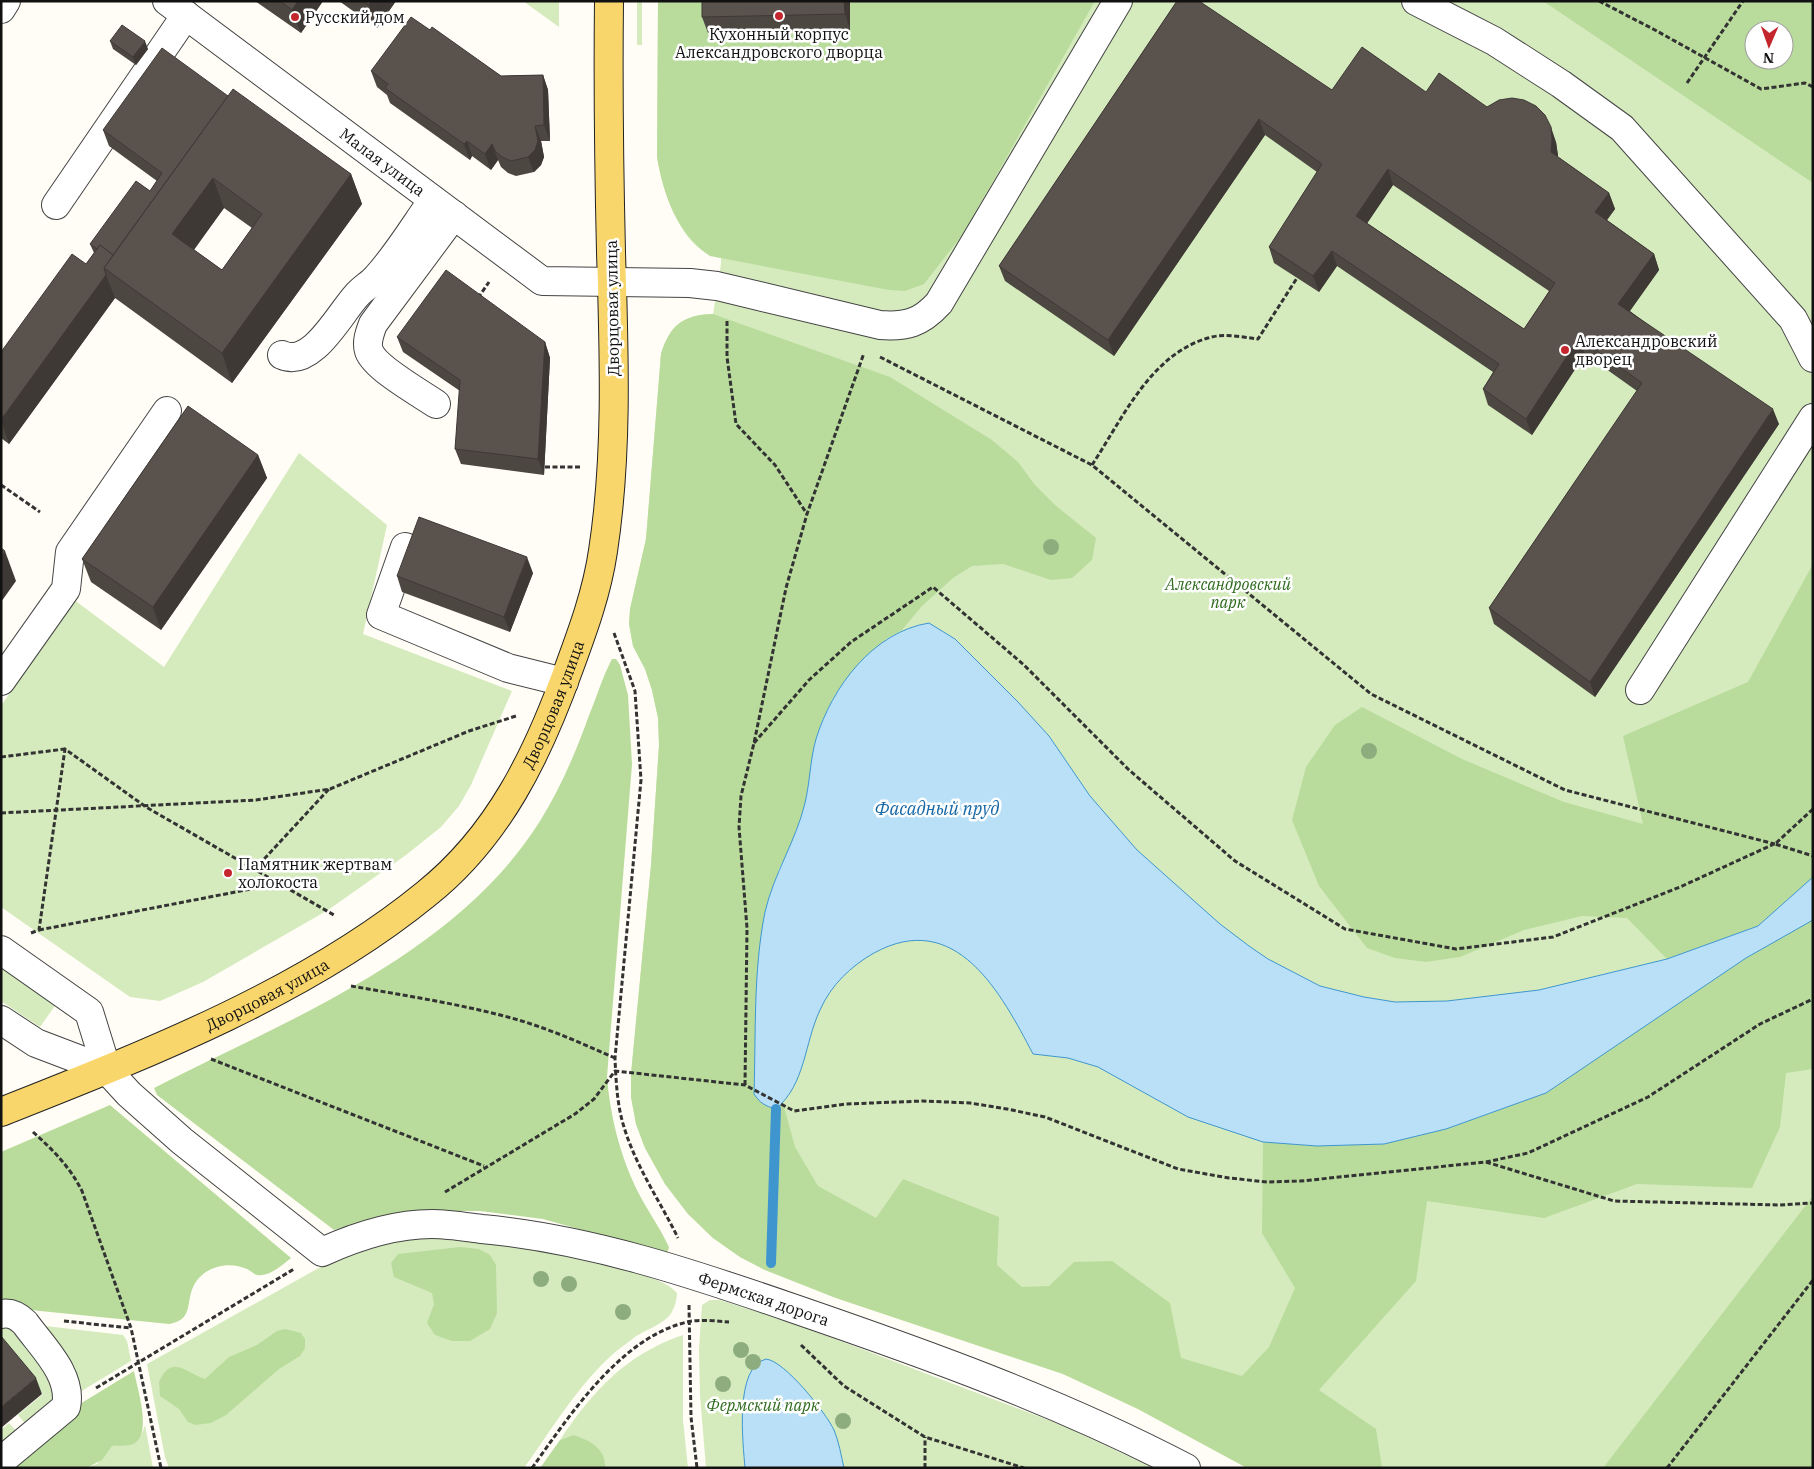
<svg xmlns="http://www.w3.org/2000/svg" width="1814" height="1469" font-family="'IBM Plex Serif',serif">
	<rect width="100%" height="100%" fill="#fffdf5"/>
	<g fill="#d5ebbd" fill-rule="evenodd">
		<polygon points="523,1 559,1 559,27"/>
		<rect x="637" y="1" width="5" height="44"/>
		<path d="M658,1h1155v1467h-566l-109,-59 -75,-35 -227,-76 -71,-28 -25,-13 -27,-19 -25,-24 -23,-30 -20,-36 -9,-24 -5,-27v-23l20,-209 8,-120 -1,-27 -6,-28 -7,-21 -12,-23 -4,-22 1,-15 16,-70 15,-185c9,-29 22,-39 52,-40l8,-50v-6c-40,-6 -58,-67 -64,-101zM1754,30h30v30h-30z"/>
		<polygon points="299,453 387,525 363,634 512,691 471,785 459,806 441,827 406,855 328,910 203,982 160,1001 130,997 1,907 1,706 73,599 164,667"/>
		<polygon points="1,964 57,1003 40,1027 1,1001"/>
		<path d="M427,1237c72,5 146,12 213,37 13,5 27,8 37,19 -2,30 -20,30 -42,44 -7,5 -14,11 -21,16 -36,32 -62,76 -90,115h-355l-4,-11 -18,-93 195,-109 52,-14z"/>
		<polygon points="710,1300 720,1300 801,1326 1064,1426 1153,1468 706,1468 700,1395 699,1349 702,1305"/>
		<polygon points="1,1323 13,1323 60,1395 28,1427 18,1415 43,1394 1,1346"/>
		<polygon points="37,1325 123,1335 127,1341 131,1361 75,1395"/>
		<path d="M683,1335v85l5,48h-83v-6l-32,-27 -13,5c32,-48 66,-86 123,-105z"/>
		<polygon points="9,1423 19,1434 1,1448 1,1430"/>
		<path d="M145,1425l8,43h-69l13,-4 15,-18c17,-2 28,-2 33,-21z"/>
	</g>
	<g fill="#b9dc9c" fill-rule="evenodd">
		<path d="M658,1h49l143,29v-29h245l-132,233 -39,50 -19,7 -16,-1 -179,-34c-33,-22 -47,-62 -53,-99z"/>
		<path d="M1543,1h270v182zM1754,30h30v30h-30z"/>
		<path d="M713,314l177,63 102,63 26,22 17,23 20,20 41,33 -4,22 -20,18 -21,2 -48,-16 -31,2 -19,12 -31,28 -20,24 -16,9 -53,59 -17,43 -10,60 -9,28 -5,16 -13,23 -13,44 -7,39 -5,143 22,15 7,-6 12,44 23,39 58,32 27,-39 96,38 -2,48 25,22 27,-1 25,-24 38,-1 58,42 11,55 61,18 27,-29 26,-59 -33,-55 1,-91 54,4 67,-2 62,-15 100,-36 200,-135 67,-38v149l-27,4 -6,54 -28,61 -115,-4 -93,34 -117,-17 -11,80 -97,109 57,39 6,39h-135l-109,-59 -75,-35 -227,-76 -71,-28 -25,-13 -27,-19 -25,-24 -23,-30 -20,-36 -9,-24 -5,-27v-23l20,-209 8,-120 -1,-27 -6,-28 -7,-21 -12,-23 -4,-22 1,-15 16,-70 15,-185c9,-29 22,-39 52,-40z"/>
		<polygon points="1813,564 1813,877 1758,926 1667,959 1627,918 1582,916 1524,930 1460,957 1426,962 1395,958 1367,948 1319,886 1292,820 1306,767 1335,725 1362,707 1462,759 1564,802 1643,824 1623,736 1748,682"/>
		<path d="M612,659h4l4,6 8,30 4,69 -25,313c3,37 12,75 28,109 10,21 24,40 34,61l-2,7 -124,-35 -63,-8h-55l-64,11 -27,8 -177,-135 -3,-7c134,-68 303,-134 386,-267 20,-32 35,-67 48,-103 8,-19 14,-40 24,-59z"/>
		<path d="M110,1105l181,153c-9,7 -21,19 -34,17 -3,-1 -6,-4 -10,-6 -13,-6 -29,-5 -41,3 -28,19 -5,47 -37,52l-168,-17v-155z"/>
		<polygon points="1813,1196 1813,1468 1603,1468"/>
		<polygon points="460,1247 479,1249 490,1255 496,1265 497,1313 490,1329 470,1341 452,1341 435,1335 427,1323 434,1304 432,1293 394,1277 391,1263 398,1254"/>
		<path d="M285,1329l16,4 4,6v9l-5,8 -21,13 -53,46 -15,8 -16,2 -7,-3 -9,-13 -19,-13 -1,-14c13,-29 27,-9 46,-3l24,-22 28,-12 20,-14z"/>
		<path d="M134,1371c3,17 18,61 1,72 -6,4 -16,2 -23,3l-10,14 -14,7 -84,1 71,-61z"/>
		<path d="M573,1435c16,5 33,13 32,33h-65l20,-28z"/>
	</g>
	<g fill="#b9e0f7" stroke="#3f96cf">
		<path d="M929,623l26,16 63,63 31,34 41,60 47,54 83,74 29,22 19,13 52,27 44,11 31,5 52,-1 92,-11 128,-31 91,-33 55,-49v43l-67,38 -200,135 -100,36 -62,15 -67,2 -54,-4 -75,-25 -90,-50 -30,-9 -35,-4c-32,-61 -77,-146 -159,-101 -23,13 -43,32 -54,57 -16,34 -14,73 -44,99 -11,-3 -16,-6 -22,-15 2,-61 -1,-122 11,-182 9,-39 31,-71 40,-109 5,-21 5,-43 11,-64 16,-52 57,-107 113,-116z"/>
		<path d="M766,1359c19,2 60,54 68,71 5,12 7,25 10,38h-99c-2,-25 -11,-101 21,-109z"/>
	</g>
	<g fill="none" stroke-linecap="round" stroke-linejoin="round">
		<polyline stroke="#3f96cf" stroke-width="10" points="771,1263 776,1109"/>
		<defs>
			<g id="minor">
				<path id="s1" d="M167,1l375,280 148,2 27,3 163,39c26,2 41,-2 59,-22l179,-302"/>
				<polyline points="1416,1 1494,41 1561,84 1622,128 1793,319 1813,358"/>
				<polyline points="1,9 6,1"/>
				<polyline points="56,205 186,15"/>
				<path d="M282,355c30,14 58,-42 75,-60 6,-7 14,-11 20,-18 21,-23 38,-52 56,-77"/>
				<path d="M436,404c-16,-11 -61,-36 -67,-53 -3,-9 1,-19 4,-27l81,-109"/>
				<polyline points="405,547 381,615 508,668 564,682"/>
				<polyline points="1,681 66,589 70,552 167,411"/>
				<polyline points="1640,690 1813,418"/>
				<path id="s2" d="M1,950l88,62 18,58 22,24 53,47 140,111c35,-16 71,-28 110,-28 16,0 34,3 50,5 107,10 209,44 310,79 134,46 268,94 394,160"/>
				<polyline points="1,1020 36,1043 107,1070"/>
				<path d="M1,1314c10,-2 17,2 24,9 17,24 48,52 41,84l-65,54"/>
			</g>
			<g id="major">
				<path id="s3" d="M1,1112c144,-57 304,-119 425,-218 73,-58 112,-140 143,-226 14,-38 28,-76 34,-117 15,-98 11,-200 8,-299 -2,-84 -3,-167 -2,-251"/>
			</g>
		</defs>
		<use href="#minor" stroke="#444" stroke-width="30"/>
		<use href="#major" stroke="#222" stroke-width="30"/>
		<g stroke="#333" stroke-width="3" stroke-dasharray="5 2.5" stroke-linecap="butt">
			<polyline points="1599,1 1655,30 1761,89 1805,83 1813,87"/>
			<polyline points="1687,83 1743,1"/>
			<polyline points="478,298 489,282"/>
			<polyline points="727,321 727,357 736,424 775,465 807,514"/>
			<polyline points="880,357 1092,465 1371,694 1565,790 1775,844"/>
			<path d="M1092,465c31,-47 58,-110 116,-127 16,-5 34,-1 50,1l39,-61"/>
			<polyline points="545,467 581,467"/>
			<polyline points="1,485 40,512"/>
			<path d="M614,633l21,58 6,89 -26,278c1,23 2,47 9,69 12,40 36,74 54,111"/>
			<polyline points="754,743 809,680 851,642 933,587 1024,665 1129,770 1235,861 1345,929 1456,949 1553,937 1680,887 1774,844"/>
			<polyline points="1,757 65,749"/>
			<polyline points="1813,809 1775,844 1813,856"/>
			<polyline points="1,813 256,800 330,789 469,731 516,716"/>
			<polyline points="254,870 329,789"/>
			<polyline points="39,930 277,884"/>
			<polyline points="31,933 39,930 65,749 146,807 334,915"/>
			<path d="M351,986c51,9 103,17 153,30 39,10 75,26 111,42"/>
			<polyline points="211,1059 484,1166"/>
			<polyline points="745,1085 747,928 739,827 741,796 754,743 786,588 807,514 864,353"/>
			<path d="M33,1132c20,18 37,35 49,59l49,137 30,140"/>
			<polyline points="1486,1162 1614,1201 1779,1205 1813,1203"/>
			<polyline points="445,1192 575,1114 594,1099 615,1071 745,1085 794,1111 846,1104 923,1101 970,1103 1007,1109 1045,1117 1178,1169 1229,1178 1267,1182 1301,1181 1486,1162 1528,1153 1648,1097 1760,1024 1813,999"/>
			<polyline points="689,1305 691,1417 697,1468"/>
			<polyline points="64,1321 130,1328"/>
			<polyline points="801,1345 844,1386 925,1437 1024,1468"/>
			<polyline points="96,1388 294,1269"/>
			<path d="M532,1468c38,-53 88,-130 155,-146 13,-3 29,-1 42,0"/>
			<polyline points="925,1468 925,1437"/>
			<polyline points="1667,1468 1813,1280"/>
		</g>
		<use href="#minor" stroke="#fff" stroke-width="28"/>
		<use href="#major" stroke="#f9d66b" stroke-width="28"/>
	</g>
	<g fill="#8dad7f">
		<circle cx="1051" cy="547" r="8"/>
		<circle cx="1369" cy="751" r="8"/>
		<circle cx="541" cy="1279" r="8"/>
		<circle cx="569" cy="1284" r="8"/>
		<circle cx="623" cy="1312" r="8"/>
		<circle cx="741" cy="1350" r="8"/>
		<circle cx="753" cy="1362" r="8"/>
		<circle cx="723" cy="1384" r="8"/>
		<circle cx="843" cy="1421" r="8"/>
	</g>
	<g fill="#4d4742" fill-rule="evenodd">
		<polygon points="255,1 323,1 301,33"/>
		<polygon points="339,1 396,1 377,28"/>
		<polygon points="702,1 850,1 850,30 708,33 702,17"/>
		<path d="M1177,1l155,89 94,2 61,15 69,35 2,15 51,36 6,16 -8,11 47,34 5,16 -29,41 149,113 -184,273 -101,-73 -5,-16 148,-217 -52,-37 -53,81 -44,-30 -5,-16 10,-17 -156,-106 -18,26 -45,-29 -5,-16 48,-75 -52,-37 -151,221 -109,-75 -6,-15zM1393,185l156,106 -25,38 -157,-106z"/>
		<polygon points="430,30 501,76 543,75 548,90 550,141 541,141 544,157 541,165 534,172 516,176 508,173 501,167 498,160 491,170 472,156 470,160 390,103 387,95 377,87 371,71"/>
		<polygon points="110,41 148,49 136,65 113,49"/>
		<path d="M228,96l123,78 11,30 -130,179 -117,-85 -106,146 -8,-6v-86l85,-88 8,-11 -4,-9 60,-53 7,-10 -48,-35 -6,-16zM224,208l28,20 -30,42 -28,-20z"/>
		<polygon points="397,337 545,342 550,358 544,475 461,464 455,449 460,391 403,352"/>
		<polygon points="258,455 267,478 161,630 91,582 82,559"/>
		<polygon points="533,573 510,632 402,592 397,576"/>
	</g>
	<g fill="#3f3936">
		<polygon points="298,1 323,1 301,33 292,10"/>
		<polygon points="371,1 396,1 377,28 369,5"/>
		<polygon points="844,1 850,1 850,30 845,14"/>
		<polygon points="145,41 148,49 136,65 133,57"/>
		<polygon points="543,75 548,90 550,141 544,125"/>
		<polygon points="1259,119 1265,135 1114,356 1108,340"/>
		<polygon points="535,126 541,141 544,157 541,165 534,172 528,157"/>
		<polygon points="1551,127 1556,142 1558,155 1556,167 1551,152"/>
		<polygon points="467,141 472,156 470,160 464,144"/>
		<polygon points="492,144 498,160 491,170 485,154"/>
		<polygon points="1388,169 1393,185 1362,231 1356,216"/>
		<polygon points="351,174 362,204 232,383 222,353"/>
		<polygon points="213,178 224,208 183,264 172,234"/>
		<polygon points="1609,193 1615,209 1601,228 1595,212"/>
		<polygon points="1332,251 1337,266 1319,292 1313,276"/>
		<polygon points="1654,254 1659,270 1624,319 1618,304"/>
		<polygon points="106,275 115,298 9,444 1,420"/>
		<polygon points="1579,338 1585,354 1532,435 1526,419"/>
		<polygon points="545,342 550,358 544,475 538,459"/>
		<polygon points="1773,409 1779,424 1595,697 1590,682"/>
		<polygon points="258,455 267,478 161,630 153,607"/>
		<polygon points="5,551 16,581 1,602 1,556"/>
		<polygon points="527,557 533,573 510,632 504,617"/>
		<polygon points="36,1378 42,1394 1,1428 1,1407"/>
	</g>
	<g fill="#5a524d" stroke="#3f3936" fill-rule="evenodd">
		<polygon points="280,1 298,1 292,10"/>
		<polygon points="363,1 371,1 369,5"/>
		<polygon points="702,1 844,1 845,14 702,17"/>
		<path d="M1177,1h22l133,89 30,-43 64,45 13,-19 48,34 12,-7 13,-2 12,2 12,6 9,9 6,12 1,12 -1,13 58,41 -14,19 59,42 -36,50 155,105 -183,273 -101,-74 153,-225 -63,-45 -53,81 -43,-30 16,-25 -167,-113 -19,25 -44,-29 53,-83 -63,-45 -151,221 -109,-74zM1388,169l167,114 -31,46 -168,-113z"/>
		<polygon points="411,17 430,30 432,27 501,76 543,75 544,125 535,126 538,141 535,150 528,157 511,161 502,157 495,151 492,144 485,154 467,141 464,144 385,88 388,84 371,71"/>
		<polygon points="122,25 145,41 133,57 110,41"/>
		<polygon points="162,48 228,96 113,255 100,245 97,249 90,244 136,181 150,191 162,173 103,130"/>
		<path d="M233,89l118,85 -129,179 -118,-85zM213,178l49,36 -40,56 -50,-36z"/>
		<polygon points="100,245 113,255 104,268 106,275 1,420 1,352 72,254 86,264"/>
		<polygon points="446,270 545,342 538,459 455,449 460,380 397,337"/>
		<polygon points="188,406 258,455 153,607 82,559"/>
		<polygon points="419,517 527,557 504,617 397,576"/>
		<polygon points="1,548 5,551 1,556"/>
		<polygon points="1,1336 36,1378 1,1407"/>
	</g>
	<g fill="#c4262e" stroke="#fff" stroke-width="2">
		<circle cx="779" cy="16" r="5"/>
		<circle cx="295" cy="17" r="5"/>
		<circle cx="1565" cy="350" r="5"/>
		<circle cx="228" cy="873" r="5"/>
	</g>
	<g text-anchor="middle" stroke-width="5" stroke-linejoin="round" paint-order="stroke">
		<g font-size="16" fill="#111" stroke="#fff" text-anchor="start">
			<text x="305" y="23">Русский дом</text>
			<text x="779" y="40" text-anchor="middle">Кухонный корпус<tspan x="779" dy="18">Александровского дворца</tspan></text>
			<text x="1575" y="347">Александровский<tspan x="1575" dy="18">дворец</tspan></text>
			<text x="238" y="870">Памятник жертвам<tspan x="238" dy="18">холокоста</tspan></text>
		</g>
		<g font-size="16" fill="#111" stroke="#fff">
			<text dy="6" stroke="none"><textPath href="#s1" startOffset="269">Малая улица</textPath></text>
			<text transform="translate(612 308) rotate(-91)" y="6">Дворцовая улица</text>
			<text dy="6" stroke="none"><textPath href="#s3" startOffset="711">Дворцовая улица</textPath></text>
			<text dy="6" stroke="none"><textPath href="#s3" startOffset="291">Дворцовая улица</textPath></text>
			<text dy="6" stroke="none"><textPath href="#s2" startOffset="906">Фермская дорога</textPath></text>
		</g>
		<g font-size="16" font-style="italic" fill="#2f6b1f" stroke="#fff">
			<text x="1228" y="590">Александровский<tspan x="1228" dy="18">парк</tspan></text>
			<text x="763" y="1411">Фермский парк</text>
		</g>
		<g font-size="18" font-style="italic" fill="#1768a6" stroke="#fff">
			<text x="937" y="815">Фасадный пруд</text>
		</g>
	</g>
	<rect width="1814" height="1469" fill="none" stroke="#111111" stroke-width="5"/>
	<g transform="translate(1769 45) rotate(182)"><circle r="24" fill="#ffffff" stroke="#a0a0a0"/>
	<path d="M0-4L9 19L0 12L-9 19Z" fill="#c4262e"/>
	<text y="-8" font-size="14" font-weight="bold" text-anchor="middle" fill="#111111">N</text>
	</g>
</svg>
